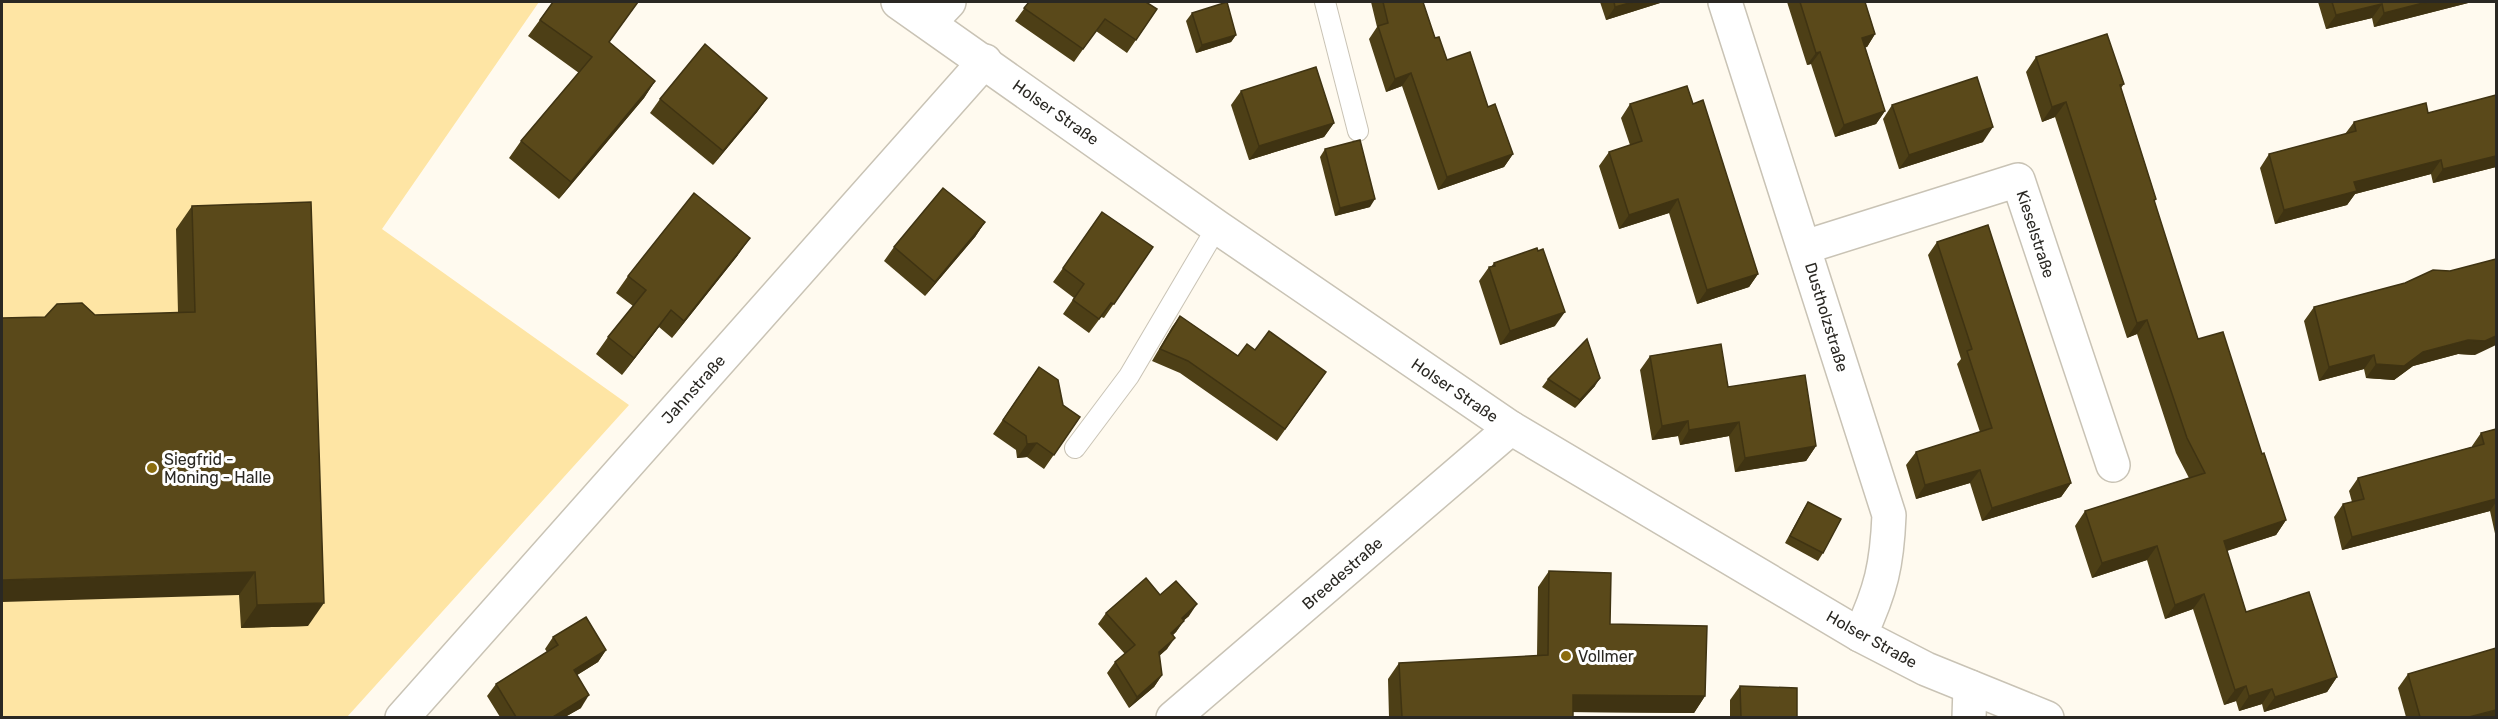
<svg xmlns="http://www.w3.org/2000/svg" width="2498" height="719" font-family="Rubik,sans-serif">
	<rect width="100%" height="100%" fill="#fffaef"/>
	<polygon fill="#fee5a4" points="2,2 539,2 382,229 629,405 347,717 2,717"/>
	<g fill="none" stroke-linecap="round" stroke-linejoin="round">
		<defs>
			<g id="lane">
				<polyline points="1325,2 1358,131"/>
				<polyline points="1075,448 1129,376 1217,227"/>
			</g>
			<g id="street">
				<path d="M1725,2l164,513c-2,50 -8,75 -29,120"/>
				<polyline points="929,23 949,2"/>
				<polyline points="1805,247 2018,180 2113,465"/>
				<polyline points="402,718 985,61"/>
				<polyline points="1173,718 1511,428"/>
				<polyline points="1969,718 1970,687"/>
			</g>
			<polyline id="secondary" points="898,2 1217,227 1511,428 1860,635 1926,669 2047,718"/>
		</defs>
		<use href="#lane" stroke="#c9c3b5" stroke-width="22"/>
		<use href="#street" stroke="#c9c3b5" stroke-width="36"/>
		<use href="#secondary" stroke="#c9c3b5" stroke-width="36"/>
		<use href="#lane" stroke="#fff" stroke-width="20"/>
		<use href="#street" stroke="#fff" stroke-width="33"/>
		<use href="#secondary" stroke="#fff" stroke-width="33"/>
	</g>
	<g fill="#4d3f16">
		<polygon points="553,2 609,42 655,81 644,98 559,199 509,158 521,141 579,73 528,36"/>
		<polygon points="1029,2 1157,9 1127,53 1096,31 1074,62 1015,21"/>
		<polygon points="1371,2 1423,2 1435,38 1447,60 1488,107 1513,154 1504,167 1438,190 1402,86 1386,92 1369,39 1377,27"/>
		<polygon points="1600,2 1661,2 1660,3 1606,20"/>
		<polygon points="1787,2 1865,2 1875,34 1867,47 1865,47 1885,111 1876,124 1835,137 1811,64 1807,65"/>
		<polygon points="2318,2 2472,2 2374,27 2372,18 2326,29"/>
		<polygon points="1192,13 1236,35 1231,42 1196,53 1186,21"/>
		<polygon points="2036,57 2124,84 2121,88 2156,199 2154,202 2198,339 2262,454 2286,520 2276,535 2227,551 2246,612 2337,677 2327,692 2264,712 2262,704 2239,711 2236,701 2224,705 2193,609 2165,619 2147,560 2092,578 2075,526 2085,511 2189,478 2176,453 2137,334 2127,338 2055,117 2042,122 2026,72"/>
		<polygon points="1241,91 1334,123 1324,137 1249,160 1231,105"/>
		<polygon points="2496,95 2496,167 2433,183 2431,174 2355,194 2347,205 2275,224 2260,168 2269,154 2345,134 2354,122 2428,113"/>
		<polygon points="767,98 757,112 713,165 650,113 660,99"/>
		<polygon points="1630,104 1693,104 1758,274 1749,287 1697,304 1669,213 1619,229 1599,166 1609,152 1630,145 1621,118"/>
		<polygon points="1892,105 1983,142 1899,169 1883,119"/>
		<polygon points="1325,149 1370,207 1335,216 1320,157"/>
		<polygon points="192,206 308,626 241,628 239,595 45,317 178,313 176,229"/>
		<polygon points="985,222 975,237 925,296 884,261 894,247"/>
		<polygon points="1937,242 2071,483 2061,497 1982,521 1970,483 1916,499 1906,465 1916,452 1980,432 1957,364 1961,359 1928,255"/>
		<polygon points="1153,247 1104,318 1101,317 1089,333 1063,314 1074,298 1053,282 1063,268"/>
		<polygon points="738,255 672,338 659,327 622,375 596,354 608,337 633,306 616,293 628,276"/>
		<polygon points="1494,263 1555,326 1500,345 1479,281 1489,267 1491,267"/>
		<polygon points="2314,307 2475,355 2458,354 2413,366 2394,380 2366,378 2364,369 2319,381 2304,321"/>
		<polygon points="1180,316 1238,356 1255,350 1326,372 1277,441 1180,373 1152,361 1172,327"/>
		<polygon points="1650,356 1728,387 1816,446 1806,461 1735,472 1729,436 1680,445 1678,436 1652,440 1640,370"/>
		<polygon points="1039,367 1063,405 1080,417 1044,469 1027,457 1017,458 1016,450 993,434"/>
		<polygon points="1548,379 1595,386 1575,408 1542,387"/>
		<polygon points="2496,429 2496,538 2490,511 2342,550 2334,517 2343,504 2352,502 2349,491 2358,478 2472,447 2472,446 2481,433"/>
		<polygon points="1808,502 1823,553 1818,561 1785,543 1803,510"/>
		<polygon points="1549,571 1610,624 1705,696 1694,713 1573,712 1573,717 1389,717 1388,679 1399,663 1537,656 1538,587"/>
		<polygon points="1160,595 1189,616 1184,620 1176,632 1173,635 1167,649 1159,656 1162,675 1154,687 1129,708 1107,673 1115,662 1125,654 1098,624 1106,613"/>
		<polygon points="553,637 606,650 598,662 577,675 581,708 565,717 500,717 487,696 496,684 547,652 545,649"/>
		<polygon points="2408,674 2496,717 2406,717 2398,688"/>
		<polygon points="1740,686 1797,717 1730,717 1730,700"/>
	</g>
	<g fill="#3f3312">
		<polygon points="1633,2 1661,2 1660,3 1606,20 1615,7"/>
		<polygon points="2427,2 2472,2 2374,27 2384,13"/>
		<polygon points="2382,4 2372,18 2326,29 2336,15"/>
		<polygon points="1875,34 1867,47 1853,51 1862,38"/>
		<polygon points="1236,35 1231,42 1196,53 1202,45"/>
		<polygon points="1820,52 1811,64 1807,65 1816,53"/>
		<polygon points="1411,73 1402,86 1386,92 1395,79"/>
		<polygon points="655,81 644,98 559,199 571,182"/>
		<polygon points="767,98 757,112 713,165 723,151"/>
		<polygon points="2066,102 2055,117 2042,122 2052,107"/>
		<polygon points="1885,111 1876,124 1835,137 1844,125"/>
		<polygon points="1334,123 1324,137 1249,160 1259,146"/>
		<polygon points="1993,127 1983,142 1899,169 1909,155"/>
		<polygon points="1513,154 1504,167 1438,190 1447,177"/>
		<polygon points="2496,156 2496,167 2433,183 2443,169"/>
		<polygon points="2441,160 2431,174 2355,194 2347,205 2275,224 2284,210 2354,182"/>
		<polygon points="1375,199 1370,207 1335,216 1340,208"/>
		<polygon points="1678,199 1669,213 1619,229 1629,215"/>
		<polygon points="985,222 975,237 925,296 935,282"/>
		<polygon points="750,238 738,255 672,338 684,321"/>
		<polygon points="1758,274 1749,287 1697,304 1707,290"/>
		<polygon points="671,310 659,327 622,375 634,358"/>
		<polygon points="1565,312 1555,326 1500,345 1510,331"/>
		<polygon points="2147,320 2137,334 2127,338 2137,323"/>
		<polygon points="2496,336 2496,345 2475,355 2458,354 2413,366 2394,380 2366,378 2376,364 2468,340"/>
		<polygon points="2374,355 2364,369 2319,381 2329,367"/>
		<polygon points="1600,378 1595,386 1575,408 1580,400"/>
		<polygon points="1688,421 1678,436 1652,440 1662,426"/>
		<polygon points="1739,422 1729,436 1680,445 1689,430"/>
		<polygon points="1037,443 1027,457 1017,458 1027,444"/>
		<polygon points="1816,446 1806,461 1735,472 1745,458"/>
		<polygon points="1980,470 1970,483 1916,499 1925,485"/>
		<polygon points="2071,483 2061,497 1982,521 1992,508"/>
		<polygon points="2496,499 2496,502 2490,511 2342,550 2352,537"/>
		<polygon points="2286,520 2276,535 2213,555 2224,541"/>
		<polygon points="2157,546 2147,560 2092,578 2102,563"/>
		<polygon points="255,572 239,595 2,602 2,580"/>
		<polygon points="2204,594 2193,609 2165,619 2175,605"/>
		<polygon points="324,603 308,626 241,628 257,605"/>
		<polygon points="1197,604 1189,616 1174,629 1182,618"/>
		<polygon points="1184,621 1176,632 1163,644 1171,633"/>
		<polygon points="1175,638 1167,649 1151,663 1159,652"/>
		<polygon points="606,650 598,662 566,682 574,670"/>
		<polygon points="1162,675 1154,687 1129,708 1137,697"/>
		<polygon points="2337,677 2327,692 2264,712 2275,697"/>
		<polygon points="2246,686 2236,701 2224,705 2235,690"/>
		<polygon points="2272,689 2262,704 2239,711 2249,696"/>
		<polygon points="589,695 581,708 565,717 553,717"/>
		<polygon points="1573,695 1705,696 1694,713 1561,712"/>
		<polygon points="2496,710 2496,717 2469,717"/>
	</g>
	<g fill="#5a491a" stroke="#3f3312" stroke-width="1.5">
		<polygon points="553,2 638,2 609,42 655,81 571,182 521,141 592,57 540,20"/>
		<polygon points="1029,2 1146,2 1157,9 1136,40 1105,19 1083,49 1024,8"/>
		<polygon points="1227,2 1236,35 1202,45 1192,13"/>
		<polygon points="1383,2 1423,2 1435,38 1439,37 1447,60 1470,52 1488,107 1495,104 1513,154 1447,177 1411,73 1395,79 1378,26 1388,23"/>
		<polygon points="1614,2 1633,2 1615,7"/>
		<polygon points="1800,2 1865,2 1875,34 1862,38 1885,111 1844,125 1820,52 1816,53"/>
		<polygon points="2332,2 2427,2 2384,13 2382,4 2336,15"/>
		<polygon points="2107,34 2124,84 2120,85 2156,199 2154,200 2198,339 2223,332 2262,454 2264,453 2286,520 2224,541 2246,612 2309,592 2337,677 2275,697 2272,689 2249,696 2246,686 2235,690 2204,594 2175,605 2157,546 2102,563 2085,511 2205,473 2187,438 2147,320 2137,323 2066,102 2052,107 2036,57"/>
		<polygon points="705,44 767,98 723,151 660,99"/>
		<polygon points="1316,67 1334,123 1259,146 1241,91"/>
		<polygon points="1977,77 1993,127 1909,155 1892,105"/>
		<polygon points="1687,86 1693,104 1703,100 1758,274 1707,290 1678,199 1629,215 1609,152 1642,141 1630,104"/>
		<polygon points="2496,95 2496,156 2443,169 2441,160 2354,182 2357,191 2284,210 2269,154 2356,131 2354,122 2426,103 2428,113"/>
		<polygon points="1360,140 1375,199 1340,208 1325,149"/>
		<polygon points="943,188 985,222 935,282 894,247"/>
		<polygon points="694,193 750,238 684,321 671,310 634,358 608,337 646,290 628,276"/>
		<polygon points="311,202 324,603 257,605 255,572 2,580 2,318 45,317 57,304 82,303 95,315 195,312 192,206"/>
		<polygon points="1102,212 1153,247 1114,304 1111,303 1099,319 1073,300 1084,284 1063,268"/>
		<polygon points="1988,225 2071,483 1992,508 1980,470 1925,485 1916,452 1992,428 1967,351 1972,349 1937,242"/>
		<polygon points="1537,248 1538,251 1543,249 1565,312 1510,331 1489,267 1495,266 1494,263"/>
		<polygon points="2496,259 2496,336 2485,341 2468,340 2423,352 2404,366 2376,364 2374,355 2329,367 2314,307 2405,283 2433,270 2450,271"/>
		<polygon points="1180,316 1238,356 1247,344 1255,350 1269,331 1326,372 1285,429 1188,361 1160,349"/>
		<polygon points="1587,339 1600,378 1580,400 1548,379"/>
		<polygon points="1721,344 1728,387 1805,375 1816,446 1745,458 1739,422 1689,430 1688,421 1662,426 1650,356"/>
		<polygon points="1039,367 1058,380 1063,405 1080,417 1054,455 1037,443 1027,444 1026,436 1003,420"/>
		<polygon points="2496,429 2496,499 2352,537 2343,504 2364,499 2358,478 2484,444 2481,433"/>
		<polygon points="1808,502 1841,519 1823,553 1790,536"/>
		<polygon points="1549,571 1611,573 1610,624 1707,626 1705,696 1573,695 1573,717 1402,717 1399,663 1548,655"/>
		<polygon points="1146,578 1160,595 1176,581 1197,604 1182,618 1184,621 1171,633 1175,638 1159,652 1162,675 1137,697 1115,662 1135,645 1106,613"/>
		<polygon points="586,617 606,650 574,670 589,695 553,717 516,717 496,684 558,645 553,637"/>
		<polygon points="2496,648 2496,710 2469,717 2420,717 2408,674"/>
		<polygon points="1740,686 1797,688 1797,717 1741,717"/>
	</g>
	<g fill="#8b6d0f" stroke="#fff" stroke-width="2">
		<circle cx="152" cy="468" r="6"/>
		<circle cx="1566" cy="656" r="6"/>
	</g>
	<g text-anchor="middle" stroke-width="6" stroke-linejoin="round" paint-order="stroke">
		<g font-size="16" fill="#2a2823" stroke="#fff">
			<text transform="translate(1056 112) rotate(35)" y="6">Holser Straße</text>
			<text transform="translate(2036 234) rotate(72)" y="6">Kieselstraße</text>
			<text transform="translate(1827 317) rotate(73)" y="6">Dustholzstraße</text>
			<text transform="translate(693 389) rotate(-48)" y="6">Jahnstraße</text>
			<text transform="translate(1455 390) rotate(34)" y="6">Holser Straße</text>
			<text transform="translate(1342 573) rotate(-41)" y="6">Breedestraße</text>
			<text transform="translate(1872 639) rotate(29)" y="6">Holser Straße</text>
		</g>
		<g font-size="16" fill="#2a2823" stroke="#fff" text-anchor="start">
			<text x="164" y="465">Siegfrid -<tspan x="164" dy="18">Moning - Halle</tspan></text>
			<text x="1578" y="662">Vollmer</text>
		</g>
	</g>
	<rect width="2498" height="719" fill="none" stroke="#2a2823" stroke-width="6"/>
</svg>
